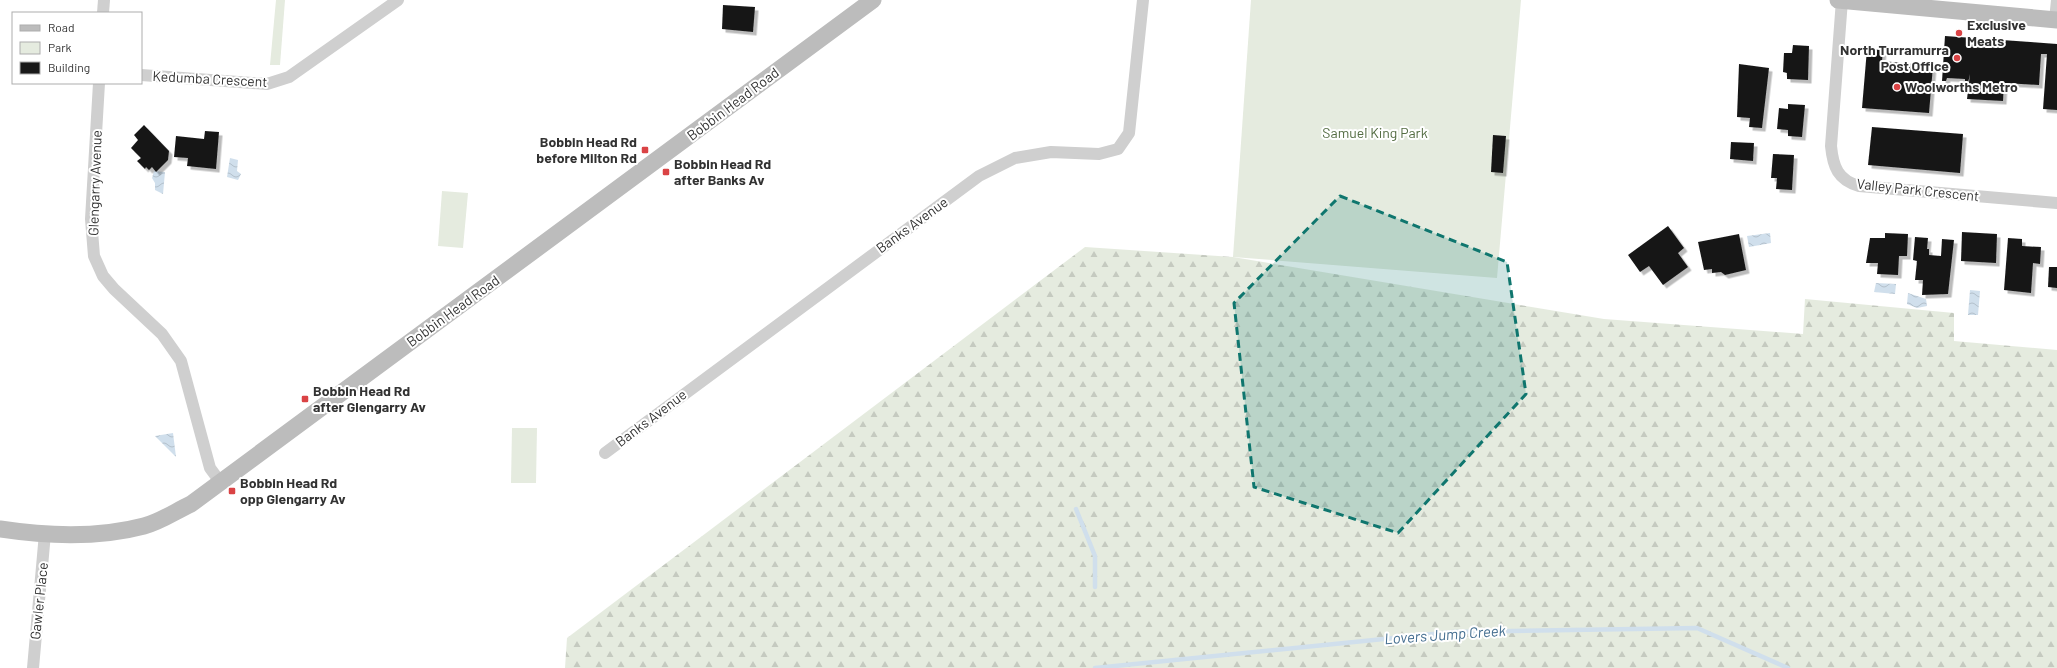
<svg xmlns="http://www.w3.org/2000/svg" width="2057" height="668" font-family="Barlow,sans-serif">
	<defs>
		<pattern id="forest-firs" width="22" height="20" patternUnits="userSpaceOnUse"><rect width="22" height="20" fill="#e5ebdf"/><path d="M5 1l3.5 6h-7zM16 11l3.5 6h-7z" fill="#c5cac0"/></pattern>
		<pattern id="water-waves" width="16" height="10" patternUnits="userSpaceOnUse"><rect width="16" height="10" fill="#d0dfec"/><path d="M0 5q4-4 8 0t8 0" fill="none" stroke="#b3c0cb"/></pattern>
		<filter id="shadow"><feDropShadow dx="3.5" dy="3.5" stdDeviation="0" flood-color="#0004"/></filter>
	</defs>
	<rect width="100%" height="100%" fill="#fff"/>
	<polygon fill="url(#forest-firs)" points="1085,247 1233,257 1604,319 1803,334 1805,299 1954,313 1954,341 2057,350 2057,668 565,668 567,638"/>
	<g fill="#e5ebdf">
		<polygon points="276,0 285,0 280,65 270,65"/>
		<polygon points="1251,0 1521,0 1497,278 1233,257"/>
		<polygon points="442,191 468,193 463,248 438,246"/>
		<polygon points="512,428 537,428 536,483 511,483"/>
	</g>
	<g fill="url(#water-waves)">
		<polygon points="230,158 238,160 237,171 241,174 238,180 227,177"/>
		<polygon points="154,171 165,172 163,194 155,190 155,183 152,178"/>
		<polygon points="1770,233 1771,243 1749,247 1747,236"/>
		<polygon points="1876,283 1896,284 1895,294 1874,292"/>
		<polygon points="1970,290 1980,291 1978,315 1968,315"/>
		<polygon points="1908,293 1926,299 1927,306 1917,308 1907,304"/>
		<polygon points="173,433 176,457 155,436"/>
	</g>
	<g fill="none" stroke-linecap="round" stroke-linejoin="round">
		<g stroke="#d0dfec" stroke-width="4.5">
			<polyline points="1076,509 1095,556 1095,587"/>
			<polyline points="1095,668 1453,632 1697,628 1788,668"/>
		</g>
	</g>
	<g fill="#191919" filter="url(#shadow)">
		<polygon points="723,5 755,7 753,32 722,29"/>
		<polygon points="1945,36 2057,44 2057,110 2043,109 2047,54 2041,54 2039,85 2004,83 2003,101 1967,99 1970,74 1968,83 1965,82 1965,79 1947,78 1946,81 1942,81"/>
		<polygon points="1793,45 1809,46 1808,80 1787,79 1787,73 1783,72 1784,53 1792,53"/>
		<polygon points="1867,49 1883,50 1882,61 1933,66 1929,113 1862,108"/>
		<polygon points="1739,64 1769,68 1762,128 1749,127 1750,118 1737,117"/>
		<polygon points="1788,104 1805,105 1802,137 1788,136 1788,130 1777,129 1779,108 1788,109"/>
		<polygon points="144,125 169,151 168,160 156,172 152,167 149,170 146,167 145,169 137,161 141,158 131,148 138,140 134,135"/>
		<polygon points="1872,127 1963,134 1960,173 1868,165"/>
		<polygon points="205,131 219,132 216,169 187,166 188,158 174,157 176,136 204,139"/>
		<polygon points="1493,135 1506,136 1503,173 1491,172"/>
		<polygon points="1731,142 1754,143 1753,161 1730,159"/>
		<polygon points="1773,154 1794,155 1792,190 1776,189 1777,178 1771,178"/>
		<polygon points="1668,226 1684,248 1678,253 1688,267 1663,285 1649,266 1640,272 1628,255"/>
		<polygon points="1962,232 1997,234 1996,263 1961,261"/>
		<polygon points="1885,233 1908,234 1907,256 1899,256 1898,275 1877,274 1878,263 1866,263 1870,238 1885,238"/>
		<polygon points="1739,234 1746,270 1725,275 1721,272 1712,273 1712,269 1704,270 1698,242"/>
		<polygon points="1915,237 1928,238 1927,249 1929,249 1929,255 1941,256 1942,239 1954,240 1948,294 1922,295 1923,280 1915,280 1917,261 1913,260"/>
		<polygon points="2008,238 2022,239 2022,246 2041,247 2040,264 2033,263 2031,293 2004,290"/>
		<polygon points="2049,267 2057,267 2057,288 2048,287"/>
	</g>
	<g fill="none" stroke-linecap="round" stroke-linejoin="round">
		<g stroke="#cfcfcf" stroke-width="12">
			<path d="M1842,0l-11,146c2,21 7,34 28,40l198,17"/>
			<polyline points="103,13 104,0"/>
			<polyline points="2055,20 2057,0"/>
			<polyline points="141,75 267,84 289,77 398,0"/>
			<polyline points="99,83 91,219 94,256 103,276 114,289 162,334 181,361 210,468 221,483"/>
			<polyline points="605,453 979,176 1015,158 1051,152 1099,154 1118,149 1129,133 1143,0"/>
			<polyline points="33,668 45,533"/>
		</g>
		<g stroke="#bcbcbc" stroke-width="17">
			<polyline points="1838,0 2057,20"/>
			<path d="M0,529c46,7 99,9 144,-3 16,-4 32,-15 47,-22l682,-504"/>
		</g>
	</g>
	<path fill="#0f766e" fill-opacity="0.2" stroke="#0f766e" stroke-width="3" stroke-dasharray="8 5" stroke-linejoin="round" d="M1340,196l167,66 19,132 -128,139 -144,-46 -20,-184z"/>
	<g fill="#da4345" stroke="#fff" stroke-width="1.5">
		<circle cx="1959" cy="33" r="4"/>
		<circle cx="1957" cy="58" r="4"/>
		<circle cx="1897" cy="87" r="4"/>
		<rect x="641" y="146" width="8" height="8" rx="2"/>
		<rect x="662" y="168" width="8" height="8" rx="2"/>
		<rect x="301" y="395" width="8" height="8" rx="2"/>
		<rect x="228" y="487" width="8" height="8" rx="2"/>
	</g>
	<g text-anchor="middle" stroke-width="4" stroke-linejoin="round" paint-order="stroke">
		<g font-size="14" font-weight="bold" fill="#323232" stroke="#fff" text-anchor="start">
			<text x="1967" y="30">Exclusive<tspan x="1967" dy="16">Meats</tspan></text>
			<text x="1949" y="55" text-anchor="end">North Turramurra<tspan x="1949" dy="16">Post Office</tspan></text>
			<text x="1905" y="92">Woolworths Metro</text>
			<text x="637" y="147" text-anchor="end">Bobbin Head Rd<tspan x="637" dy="16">before Milton Rd</tspan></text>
			<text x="674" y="169">Bobbin Head Rd<tspan x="674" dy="16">after Banks Av</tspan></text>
			<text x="313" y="396">Bobbin Head Rd<tspan x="313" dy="16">after Glengarry Av</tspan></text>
			<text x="240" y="488">Bobbin Head Rd<tspan x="240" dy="16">opp Glengarry Av</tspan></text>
		</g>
		<g font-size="14" fill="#323232" stroke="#fff">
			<text transform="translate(210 79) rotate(3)" y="5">Kedumba Crescent</text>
			<text transform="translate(733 104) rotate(-37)" y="5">Bobbin Head Road</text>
			<text transform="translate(95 183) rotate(-88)" y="5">Glengarry Avenue</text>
			<text transform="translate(1918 190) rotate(6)" y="5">Valley Park Crescent</text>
			<text transform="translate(912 225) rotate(-36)" y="5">Banks Avenue</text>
			<text transform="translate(453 311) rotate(-36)" y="5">Bobbin Head Road</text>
			<text transform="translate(651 418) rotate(-37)" y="5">Banks Avenue</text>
			<text transform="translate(39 601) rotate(-84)" y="5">Gawler Place</text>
		</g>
		<g font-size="14" fill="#536c42" stroke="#fff">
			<text x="1375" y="138">Samuel King Park</text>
		</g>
		<g font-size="15" font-style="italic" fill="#446e90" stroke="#fff">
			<text transform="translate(1445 635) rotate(-4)" y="5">Lovers Jump Creek</text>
		</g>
	</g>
	<rect x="12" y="12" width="130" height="72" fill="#ffffff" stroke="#adadad"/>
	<rect x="20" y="25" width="20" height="6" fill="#bcbcbc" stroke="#adadad"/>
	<text x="48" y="32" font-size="12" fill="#323232">Road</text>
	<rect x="20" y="42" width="20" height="12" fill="#e5ebdf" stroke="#adadad"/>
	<text x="48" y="52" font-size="12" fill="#323232">Park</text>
	<rect x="20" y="62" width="20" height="12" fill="#191919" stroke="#adadad"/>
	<text x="48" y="72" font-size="12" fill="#323232">Building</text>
</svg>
